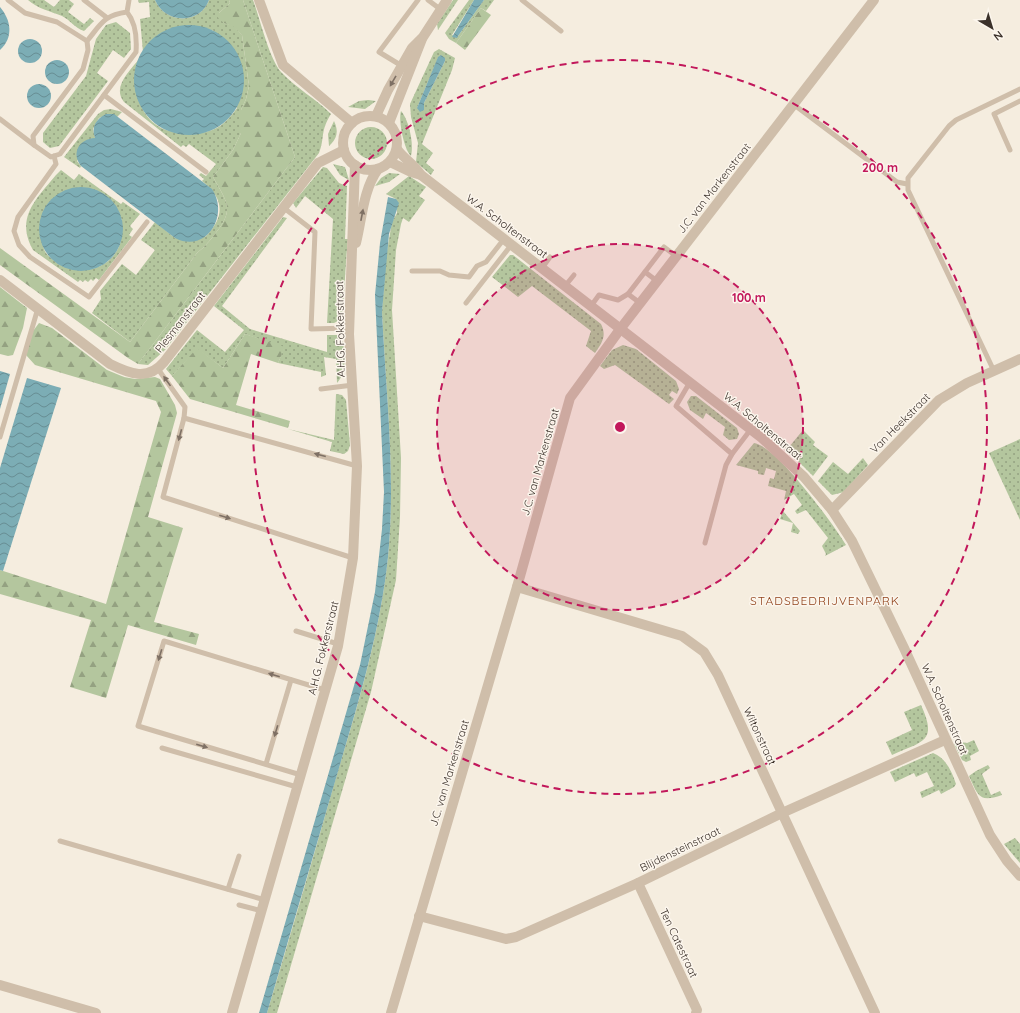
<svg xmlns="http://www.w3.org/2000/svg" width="1020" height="1013" font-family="Quicksand,sans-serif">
	<defs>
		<pattern id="grass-dots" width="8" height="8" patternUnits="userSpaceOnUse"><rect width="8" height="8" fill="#b4c69e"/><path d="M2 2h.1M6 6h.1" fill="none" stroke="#94a181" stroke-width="1.8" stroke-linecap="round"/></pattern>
		<pattern id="forest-firs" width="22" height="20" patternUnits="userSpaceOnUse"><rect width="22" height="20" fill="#b4c69e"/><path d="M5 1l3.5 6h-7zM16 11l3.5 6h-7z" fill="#94a181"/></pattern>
		<pattern id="water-waves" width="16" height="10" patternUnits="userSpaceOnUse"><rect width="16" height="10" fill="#7cadb5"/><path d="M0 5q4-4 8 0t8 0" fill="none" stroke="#678d93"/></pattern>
	</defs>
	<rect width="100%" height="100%" fill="#f5eddf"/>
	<g fill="url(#grass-dots)" fill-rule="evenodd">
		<path d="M28,0h16l10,7 6,-7h9l5,4 -6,8 16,12 6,-6 4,3 -10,10c-9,-3 -14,-11 -22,-15 -12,-5 -24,-7 -34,-16z"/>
		<path d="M138,0h17c10,24 45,25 54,0h20l1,3 -11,10 5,10 10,3 8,9 7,51 -3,13 -5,11v23l-8,17 -20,27c12,22 22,31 5,53 -7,9 -12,16 -21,23l-67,89 -38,-29 9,-14 -1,-8 22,-27 14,11 19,-25 -14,-10 14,-18 20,16 30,-1c20,-20 20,-38 -3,-56l2,-2 -5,-4 2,-2 5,3 10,-12 -27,-20 -3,3 -3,-2 -2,2 -57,-45c-12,-15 5,-30 15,-43 -8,25 -1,61 27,71 6,2 13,1 19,2 25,3 37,-3 52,-24l-23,-77c-28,-11 -53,-3 -71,21l-3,-33 10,-2 -1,-15 -10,1z"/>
		<path d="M243,0h10c7,19 16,58 28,72 15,16 35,27 50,42 -11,17 -6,24 -12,39l-154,197 -17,15 -10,-1 157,-207z"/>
		<polygon points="453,0 458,0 438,30 437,24"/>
		<polygon points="469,0 474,0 452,35 458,36 484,0 494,0 486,11 481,8 456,43 449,39 445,33"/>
		<polygon points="116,22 130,33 131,49 124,58 113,50 97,73 108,81 59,146 50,148 43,142 43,133 86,76 96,39 106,25"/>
		<path d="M439,49l16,9 -3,12 -30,74 11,9 -7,10 8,7 -3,5 -15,-13 2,-19 -7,-26 -1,-13 24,-52zM441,55l4,6 -21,42 -7,5 21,-50z"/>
		<polygon points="368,100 376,101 365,109 348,107 359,101"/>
		<polygon points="111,109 122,112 117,117 109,114 99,118 93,129 95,138 77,161 81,166 80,168 64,157 98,114 104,110"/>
		<path d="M401,111c8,9 13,33 10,45 -7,-6 -13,-36 -10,-45z"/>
		<path d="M334,121c5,10 3,18 -5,25l-1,-12z"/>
		<circle cx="371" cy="143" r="16"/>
		<polygon points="333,164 345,167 349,180 340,175"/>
		<path d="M323,167l4,1 12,15 8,3 -2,53h3c-3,26 -3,53 -6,80l-8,4h-7l6,-104 -28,-23 -9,12 -3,-5z"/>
		<path d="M61,170l13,10 5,-6 42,30 2,-2 17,12 -10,12 3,3 -4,6 3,2 -33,43 -3,-2 -3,3 -2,-2 -3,3 -3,-2 -2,2 -3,-2 -2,2 -45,-32c-18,-32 3,-51 23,-75zM62,192l60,27c0,8 0,17 -2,25 -10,27 -41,33 -64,18 -4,-3 -11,-8 -12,-13 -2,-6 0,-13 0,-19 -1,-22 -1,-24 18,-38z"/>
		<polygon points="389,173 400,174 389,182 375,186 381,178"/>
		<path d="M409,176l17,11 -7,9 6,4 -16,22 -6,-4 -2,6 -5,26 -4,60 9,148 -1,59 -4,63 -25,112 -94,321h-10c23,-77 46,-154 68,-232 22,-73 45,-147 53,-224 8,-82 -2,-163 -6,-245l4,-55 6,-35 5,-9 -1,-14 -10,-5z"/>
		<path d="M283,217l4,1 -65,88 28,23 77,23v-17h12c8,11 8,38 -2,48l-1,-24 -12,-2 2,18 -5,2v-5l-43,-9 6,-15 -39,-14 -22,34 -26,-19 -25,27 -6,-7 31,-39 28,22 19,-22 -30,-24z"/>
		<path d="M510,255h3l88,69c6,12 1,19 -6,29l-9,-7 5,-15 -59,-45 -14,11 -26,-20z"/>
		<polygon points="623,345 636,349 676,381 679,389 677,394 672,391 669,395 674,399 669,404 615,365 604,369 600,366 612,350"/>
		<polygon points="336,394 342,395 346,400 350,445 348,451 344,454 330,451 332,442 288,429 334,440"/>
		<polygon points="691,396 696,396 737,428 739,434 737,439 729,440 723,435 725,427 706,413 703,419 690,410 687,402"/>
		<polygon points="803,430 815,442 813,445 828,456 813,476 783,446 785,444 789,447"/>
		<polygon points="1020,439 1020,520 989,453"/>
		<path d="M754,443c23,3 79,81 92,102l-21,11 1,-2 -4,-8 6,-8 -22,-28 -9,4 -2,-3 7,-6 -8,-11 -10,6 2,-9 -18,-5 2,-8 4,1 2,-8 -10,-3 -2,7 -6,-1v-3l-22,-6z"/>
		<polygon points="863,458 868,465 844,492 832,495 818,481 833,462 848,474"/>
		<polygon points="783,511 800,531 798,534 791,532 793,523 780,519"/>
		<path d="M921,705c17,37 2,36 -29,50l-6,-13 26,-12 -8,-18z"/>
		<polygon points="974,740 979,751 970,756 971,760 966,762 962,760 954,744 961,742 967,743"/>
		<path d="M933,753c13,5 19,19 23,31l-2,3 -13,7 -2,-4 -17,8 -2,-6 14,-6 -7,-14 -11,5 -2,-4 -19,9 -5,-10z"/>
		<path d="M988,765l2,3 -8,6 9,21 9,-4 2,4c-23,8 -24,1 -33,-19l7,-5z"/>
		<polygon points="1015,838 1020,844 1020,863 1004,844"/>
	</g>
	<g fill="url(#forest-firs)">
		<path d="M229,0h14l52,157 -157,207 -10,-6 -128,-93v-17l130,94 67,-89c9,-7 14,-14 21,-23 17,-22 7,-31 -5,-53l20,-27 8,-17v-23l5,-11 3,-13 -7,-51 -8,-8 -10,-4 -6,-5 1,-5 11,-10z"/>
		<polygon points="481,8 491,15 465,50 456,43"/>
		<polygon points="0,287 27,308 23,328 13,355 8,356 0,354"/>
		<polygon points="39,323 52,328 107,370 124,377 135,379 155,377 160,379 175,405 177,413 148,517 183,528 154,622 199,634 196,645 128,625 106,698 70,687 91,620 0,594 0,570 106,604 161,412 156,401 35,365 26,355 33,331"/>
		<polygon points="245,334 285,347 278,363 251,354 236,405 290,421 288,428 190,399 172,376 197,348 223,368"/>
	</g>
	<g fill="url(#water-waves)">
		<path d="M155,0h54c-9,25 -44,24 -54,0z"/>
		<polygon points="474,0 484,0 458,36 457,38 452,37"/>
		<path d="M0,7c11,13 14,30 0,43z"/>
		<circle cx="189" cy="80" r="55"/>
		<circle cx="30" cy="51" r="12"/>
		<polygon points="441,55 445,58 445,61 424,103 424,110 420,112 417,108 438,57"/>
		<circle cx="57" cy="72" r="12"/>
		<circle cx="39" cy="96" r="12"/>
		<path d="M106,114h8l98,75c18,27 -6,65 -37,49l-94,-72c-10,-13 -2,-27 14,-28 -4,-11 1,-19 11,-24z"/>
		<circle cx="81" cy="229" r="42"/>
		<path d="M388,197l8,2 3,4 -10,31 -7,78c4,82 14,163 6,245 -8,78 -32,153 -54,228 -22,76 -45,152 -67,228h-8l101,-348 15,-73 7,-63 2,-37 -9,-197 5,-52z"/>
		<polygon points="0,371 10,374 0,409"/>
		<polygon points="27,378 61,388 3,571 0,570 0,468"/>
	</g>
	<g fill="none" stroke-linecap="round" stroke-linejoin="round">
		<g stroke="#cfbeaa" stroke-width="5">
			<polyline points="8,0 25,13 57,22 87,41"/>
			<polyline points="84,0 106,17"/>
			<polyline points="428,0 440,9"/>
			<polyline points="522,0 561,31"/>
			<path d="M127,12c-23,3 -26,12 -40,29l1,9 -5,19 -50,67 1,9 17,12 9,-3 76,-102c1,-14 0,-29 -9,-40l2,-12"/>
			<polyline points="402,66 379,52 418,0"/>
			<polyline points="104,95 206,172"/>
			<polyline points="793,104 897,182 907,184"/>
			<polyline points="0,119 34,145"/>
			<polyline points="1010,150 994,114 1020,101"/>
			<polyline points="54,156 56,164 18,217 14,231 19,245 30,257 89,297 147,222"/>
			<polyline points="284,208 315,232 311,329 349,328"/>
			<polyline points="542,268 550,257"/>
			<polyline points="412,271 440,271 449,275 469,277 477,266 486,262 504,239"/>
			<polyline points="645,272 657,281"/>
			<polyline points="565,286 574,275"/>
			<polyline points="628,294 640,303"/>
			<polyline points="466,303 512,244"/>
			<polyline points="591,306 599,295 618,300 628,294 664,247 676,256"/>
			<polyline points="158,369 185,407 184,418"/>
			<polyline points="994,371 908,190 908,178 949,126 956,120 1020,89"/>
			<polyline points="690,382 676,406 732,454"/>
			<polyline points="321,389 353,385"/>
			<polyline points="0,437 38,308"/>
			<polyline points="705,543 726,465 732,454 751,429"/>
			<polyline points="353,558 163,497 184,418 357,466"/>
			<polyline points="296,631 338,644"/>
			<polyline points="162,748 297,787"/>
			<polyline points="266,764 291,680"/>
			<polyline points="301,775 138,726 164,641 325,690"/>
			<polyline points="60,841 265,900"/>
			<polyline points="228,889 239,856"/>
			<polyline points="239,905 262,911"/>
		</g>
		<g stroke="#cfbeaa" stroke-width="10">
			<polyline points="259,0 283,65 352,123"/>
			<path d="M397,149c7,10 17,15 24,26l341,263 42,39 28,33 20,31 52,107 86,187 17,26 13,15"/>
			<polyline points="390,162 411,172 421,175"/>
			<path d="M0,280l110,84c20,10 38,17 54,-2l154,-199 26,-13"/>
			<polyline points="832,510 939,400 967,383 1020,359"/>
			<polyline points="517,587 682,636 704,652 718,675 875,1013"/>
			<polyline points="638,883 697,1010 696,1013"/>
			<polyline points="419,916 506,939 516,937 638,883 782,813 945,740"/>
			<polyline points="0,985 96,1013"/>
			<polyline points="391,1013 517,587 570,398 621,328 874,0"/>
		</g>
		<g stroke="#cfbeaa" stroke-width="10">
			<circle cx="370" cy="143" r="27"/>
			<polyline points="376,116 388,90 412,48 423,37 447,0"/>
			<polyline points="389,123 422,39"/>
			<path d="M356,243c6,-24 7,-53 22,-74"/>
			<polyline points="232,1013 338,646 353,558 357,466 349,334 355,165"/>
		</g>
	</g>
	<defs><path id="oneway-solid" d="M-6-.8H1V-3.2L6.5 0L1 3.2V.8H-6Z"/></defs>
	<g fill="#7e7064">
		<use href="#oneway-solid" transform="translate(393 81) rotate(120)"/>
		<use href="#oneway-solid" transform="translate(362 215) rotate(-79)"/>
		<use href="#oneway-solid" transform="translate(167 381) rotate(-125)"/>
		<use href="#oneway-solid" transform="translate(180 435) rotate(105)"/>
		<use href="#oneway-solid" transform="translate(320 455) rotate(-165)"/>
		<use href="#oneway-solid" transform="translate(225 517) rotate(18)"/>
		<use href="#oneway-solid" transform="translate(160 655) rotate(107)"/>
		<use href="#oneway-solid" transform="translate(274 675) rotate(-163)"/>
		<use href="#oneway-solid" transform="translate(276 731) rotate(107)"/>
		<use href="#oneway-solid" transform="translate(202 746) rotate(16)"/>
	</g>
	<circle cx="620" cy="427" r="183" fill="#c2185b" fill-opacity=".12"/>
	<g fill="none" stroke="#c2185b" stroke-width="2" stroke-dasharray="7 5">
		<circle cx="620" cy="427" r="183"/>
		<circle cx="620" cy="427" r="367"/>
	</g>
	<g text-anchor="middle" stroke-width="3" stroke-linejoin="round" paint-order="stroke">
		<g font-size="11" fill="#3b312a" stroke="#fcf6ed">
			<text transform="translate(714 188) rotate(-52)" y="4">J.C. van Markenstraat</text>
			<text transform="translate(507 226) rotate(37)" y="4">W.A. Scholtenstraat</text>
			<text transform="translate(180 322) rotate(-52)" y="4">Plesmanstraat</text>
			<text transform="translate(340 329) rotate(-91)" y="4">A.H.G. Fokkerstraat</text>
			<text transform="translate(900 423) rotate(-45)" y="4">Van Heekstraat</text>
			<text transform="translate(763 426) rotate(40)" y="4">W.A. Scholtenstraat</text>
			<text transform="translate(540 462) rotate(-74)" y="4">J.C. van Markenstraat</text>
			<text transform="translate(323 648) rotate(-76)" y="4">A.H.G. Fokkerstraat</text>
			<text transform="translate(945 709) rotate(66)" y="4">W.A. Scholtenstraat</text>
			<text transform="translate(760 736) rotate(65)" y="4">Wiltonstraat</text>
			<text transform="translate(449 773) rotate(-73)" y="4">J.C. van Markenstraat</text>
			<text transform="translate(680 849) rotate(-26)" y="4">Blijdensteinstraat</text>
			<text transform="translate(679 943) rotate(65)" y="4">Ten Catestraat</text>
		</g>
		<g font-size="12" letter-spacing="1" fill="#91431c" stroke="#fcf6ed">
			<text x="825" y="605">STADSBEDRIJVENPARK</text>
		</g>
	</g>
	<circle cx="620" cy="427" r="6" fill="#c2185b" stroke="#fcf6ed" stroke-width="2"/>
	<g font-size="12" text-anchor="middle" font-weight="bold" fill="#c2185b" stroke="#fcf6ed" stroke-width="3" stroke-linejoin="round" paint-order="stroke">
		<text x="880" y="172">200 m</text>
		<text x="749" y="302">100 m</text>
	</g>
	<g transform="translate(992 28) rotate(142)" stroke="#fcf6ed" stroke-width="3" paint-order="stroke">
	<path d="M0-3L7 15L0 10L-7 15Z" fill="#3b312a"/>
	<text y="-6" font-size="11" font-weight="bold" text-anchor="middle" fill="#3b312a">N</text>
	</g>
</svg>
